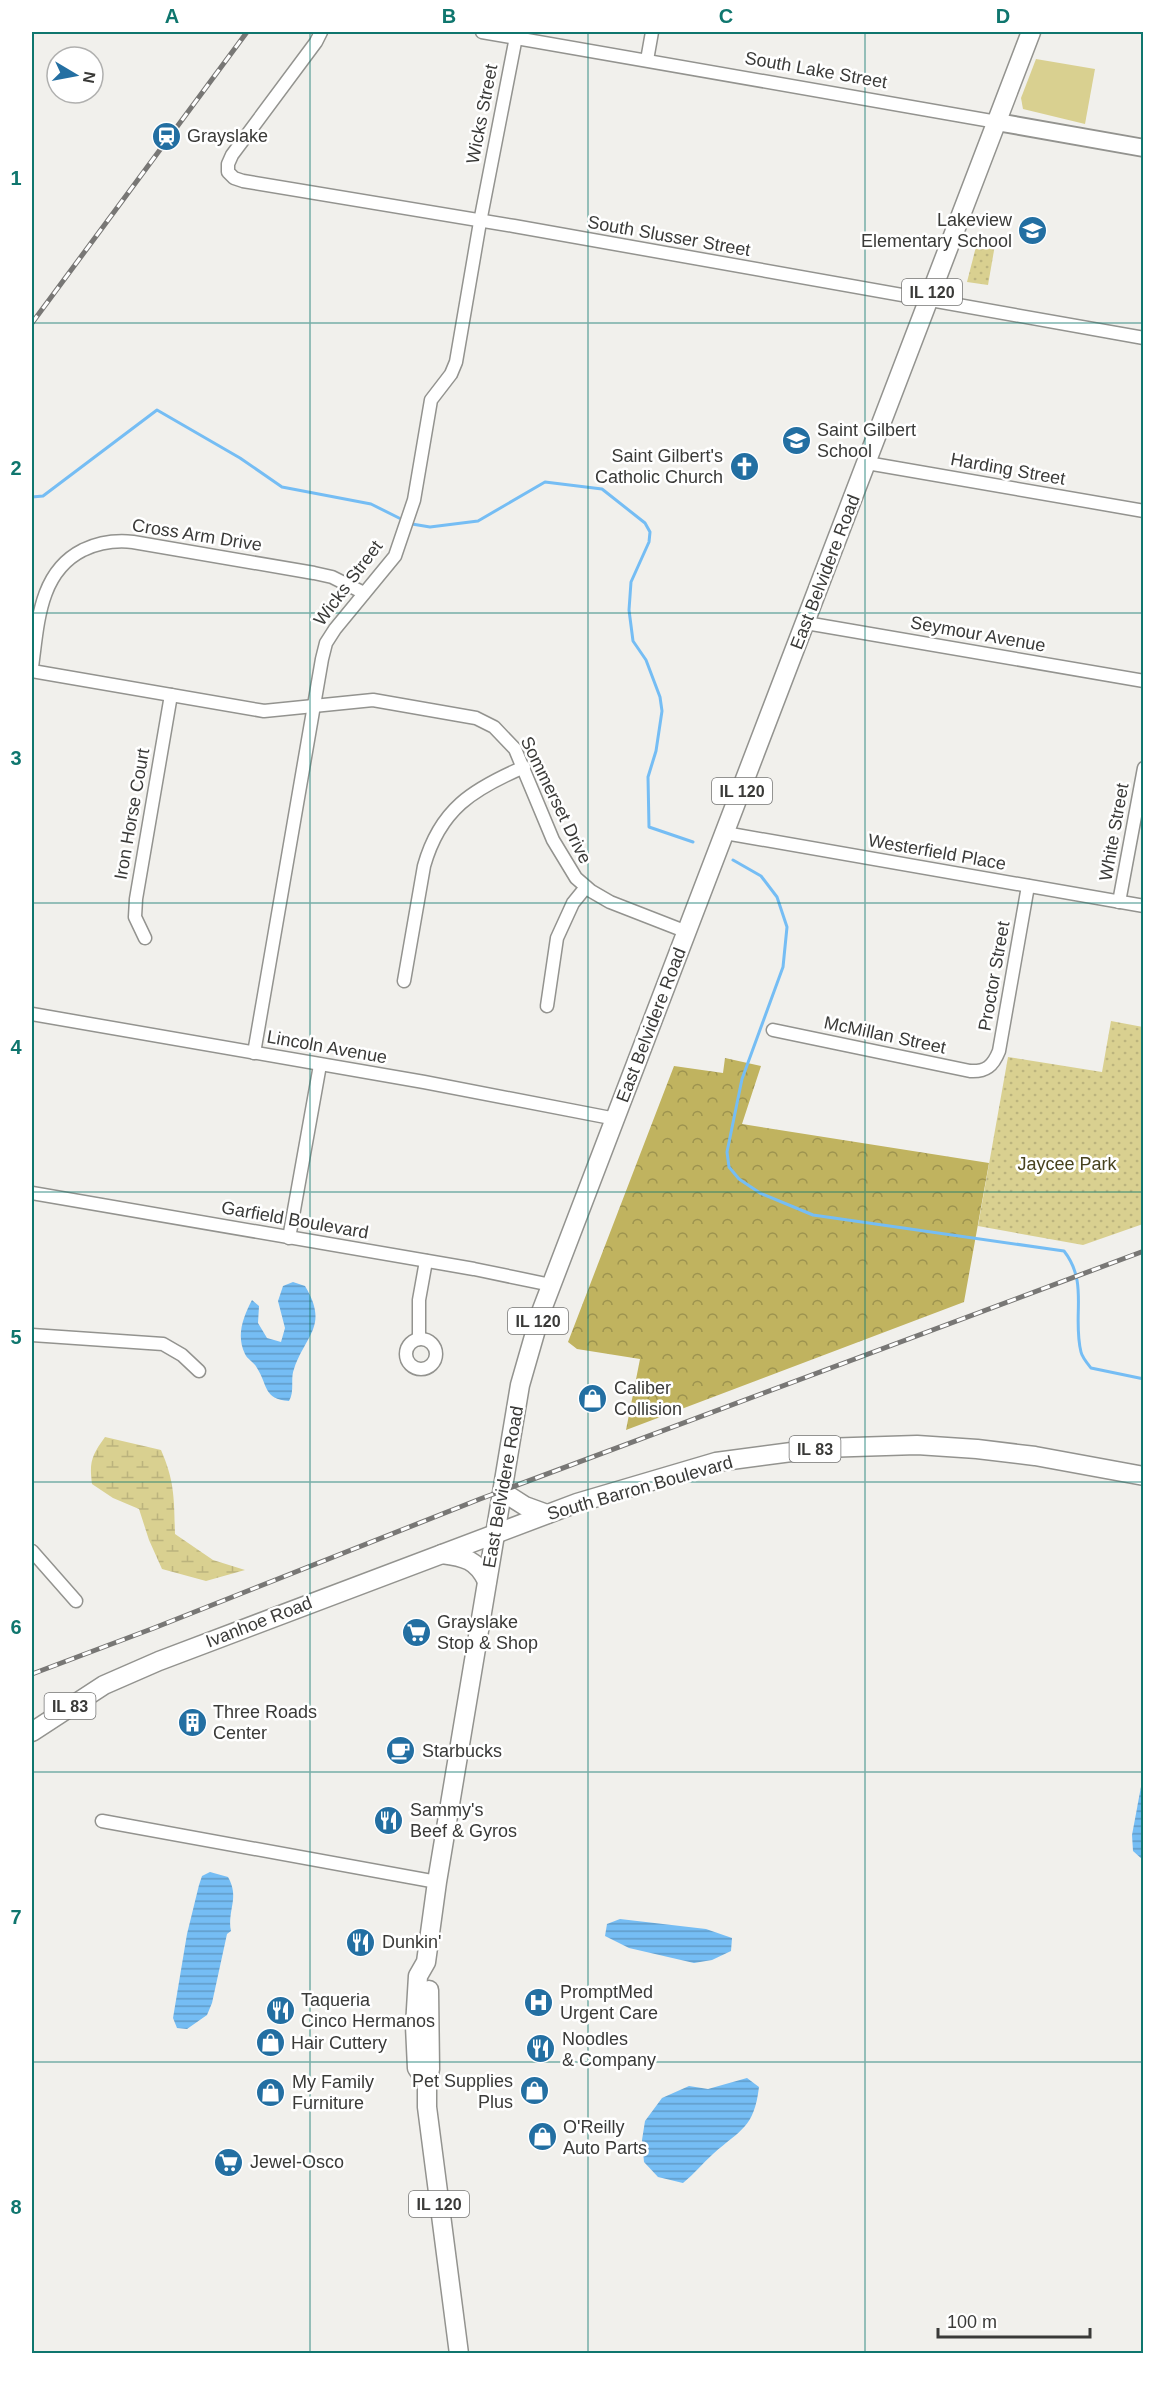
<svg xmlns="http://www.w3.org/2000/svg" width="1175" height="2385" font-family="Helvetica,sans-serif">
	<defs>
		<pattern id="forest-crowns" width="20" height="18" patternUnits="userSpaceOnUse" patternTransform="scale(1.5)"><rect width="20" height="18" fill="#c0b35f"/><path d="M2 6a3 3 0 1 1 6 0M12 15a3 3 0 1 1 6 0" fill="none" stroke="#9d934f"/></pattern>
		<pattern id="wetland-marsh" width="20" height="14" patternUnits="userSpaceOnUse" patternTransform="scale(1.5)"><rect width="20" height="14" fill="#d9d090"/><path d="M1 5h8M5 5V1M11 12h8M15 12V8" fill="none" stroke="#bbb37d"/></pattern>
		<pattern id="park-dots" width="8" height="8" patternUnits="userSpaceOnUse" patternTransform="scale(1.5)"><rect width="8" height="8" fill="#d9d090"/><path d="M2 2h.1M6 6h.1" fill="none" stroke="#bbb37d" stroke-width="1.8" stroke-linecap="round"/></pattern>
		<pattern id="water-rules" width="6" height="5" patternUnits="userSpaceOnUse" patternTransform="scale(1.5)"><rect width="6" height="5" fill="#75bdf4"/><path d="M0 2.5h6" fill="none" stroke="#619bc7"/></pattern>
	</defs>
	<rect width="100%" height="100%" fill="#f1f0ec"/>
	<polygon fill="#d9d090" points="1036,59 1095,69 1085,124 1023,109 1021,98"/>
	<polygon fill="url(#forest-crowns)" points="725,1058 761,1066 742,1124 989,1163 964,1302 626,1430 640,1359 577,1349 568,1342 674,1066 723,1073"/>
	<path fill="url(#wetland-marsh)" d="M105,1437l56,13c14,32 13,50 14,84l38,26 32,10 -39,11 -44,-12 -13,-29 -10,-31 -26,-11 -21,-14c-3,-22 0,-29 13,-47z"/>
	<g fill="url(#park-dots)">
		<polygon points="979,235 996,239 988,285 967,282"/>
		<polygon points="1111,1021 1143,1027 1143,1224 1083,1245 978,1226 1008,1057 1102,1072"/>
	</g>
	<g fill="url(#water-rules)">
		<path d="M293,1282l12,4c24,40 1,48 -11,83 -4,10 1,22 -5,32 -26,-2 -21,-16 -32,-33 -3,-6 -10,-9 -12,-14 -9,-18 -2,-37 7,-54l7,6 -1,17 9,15 14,4 4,-14 -7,-27 5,-15z"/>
		<polygon points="1143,1776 1143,1860 1133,1851 1132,1835"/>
		<path d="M210,1872l18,5c12,21 -1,33 3,54l-4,3 -15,69 -5,12 -20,14 -10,-1 -4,-10 14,-84 12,-49 3,-9z"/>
		<polygon points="620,1919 706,1929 732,1938 731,1951 712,1960 694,1963 629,1948 605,1936 607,1924"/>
		<path d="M747,2078l12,9c-5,41 -18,42 -46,67 -10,9 -19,20 -30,29l-25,-6 -14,-15 -2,-22 3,-19 17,-23 27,-12 19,3z"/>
	</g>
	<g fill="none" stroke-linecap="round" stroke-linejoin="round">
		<g stroke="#75bdf4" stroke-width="3">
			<polyline points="32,497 43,496 157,410 240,458 282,487 371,504 399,518"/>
			<polyline points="412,524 430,527 478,521 545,482 602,489 645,523 650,532 649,542 631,582 629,610 633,641 646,660 660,697 662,711 656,751 648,777 649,827 693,842"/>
			<path d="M733,860l28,16 16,21 10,30 -4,40 -41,112 -15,73 2,15 10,12 21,14 53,22 251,36c25,32 8,65 17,101 1,5 6,11 10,16l53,11"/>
		</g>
		<defs>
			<g id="street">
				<polyline points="321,32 316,42 232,155 228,164 228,172 234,178 243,181 514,226 1144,338"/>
				<polyline points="482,32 997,122"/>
				<polyline points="647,60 652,32"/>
				<polyline points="867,463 1144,511"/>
				<polyline points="806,623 1144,681"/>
				<path d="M32,667c6,-44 7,-95 51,-117 17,-8 32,-10 50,-8l181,31 18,4 32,16"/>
				<polyline points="32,671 264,711 373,700 476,718 494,727 515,749 553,840 576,878 591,891 610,902 687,932"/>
				<polyline points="725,833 1144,906"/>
				<polyline points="1119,902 1144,768"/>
				<polyline points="145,938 135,917 136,899 171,695"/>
				<path d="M404,981l20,-115c16,-57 49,-77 100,-99"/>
				<polyline points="547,1006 557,938 573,903 586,887"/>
				<polyline points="32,1014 424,1082 616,1119"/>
				<path d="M773,1030l197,41c16,1 23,-5 29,-20l29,-165"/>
				<polyline points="254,1053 322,659 326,643 335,629 395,556 414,500 431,400 451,374 456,362 480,222 516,37"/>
				<polyline points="32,1193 474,1269 551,1285"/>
				<polyline points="289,1238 320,1065"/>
				<polyline points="32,1335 163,1344 182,1355 199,1371"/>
				<circle cx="421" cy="1354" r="15"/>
				<polyline points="419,1339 419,1300 426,1261"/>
				<polyline points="32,1551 76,1601"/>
				<polyline points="102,1821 437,1882"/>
			</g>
			<polyline id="secondary" points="997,122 1144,148"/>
			<g id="primary">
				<polyline points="503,1492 525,1506 547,1514"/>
				<path d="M442,1554c23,3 35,6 45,27"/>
				<polyline points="32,1732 104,1685 159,1661 577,1503 716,1462 822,1448 917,1445 977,1449 1035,1456 1144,1476"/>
				<polyline points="429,1990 430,2069 427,2083 427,2107 459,2354"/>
				<polyline points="427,2083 417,2068 415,2026 418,1976 426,1962 437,1882 520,1385 541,1312 1031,32"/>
			</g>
		</defs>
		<use href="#street" stroke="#93938f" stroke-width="15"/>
		<use href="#secondary" stroke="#93938f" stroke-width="20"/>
		<use href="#primary" stroke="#93938f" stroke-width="21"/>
		<use href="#street" stroke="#fff" stroke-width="12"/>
		<use href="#secondary" stroke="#fff" stroke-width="16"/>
		<use href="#primary" stroke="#fff" stroke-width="18"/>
		<defs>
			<g id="rail">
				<polyline points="32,323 247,32"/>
				<polyline points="32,1674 154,1628 480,1499 1144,1251"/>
			</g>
		</defs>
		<use href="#rail" stroke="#787775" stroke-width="5"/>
		<use href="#rail" stroke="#fff" stroke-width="3" stroke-dasharray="9" stroke-linecap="butt"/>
	</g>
	<path fill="none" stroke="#0f766e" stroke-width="1.5" stroke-opacity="0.55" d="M310,32v2322M588,32v2322M865,32v2322M32,323h1112M32,613h1112M32,903h1112M32,1192h1112M32,1482h1112M32,1772h1112M32,2062h1112"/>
	<defs>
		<symbol id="station-disc" viewBox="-11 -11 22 22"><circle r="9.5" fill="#236fa2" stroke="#fff"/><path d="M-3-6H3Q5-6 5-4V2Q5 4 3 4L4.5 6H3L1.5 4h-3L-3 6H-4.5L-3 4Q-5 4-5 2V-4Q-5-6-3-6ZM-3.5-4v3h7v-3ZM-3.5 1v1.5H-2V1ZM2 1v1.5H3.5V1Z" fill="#fff"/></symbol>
		<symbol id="school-disc" viewBox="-11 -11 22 22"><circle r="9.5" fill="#236fa2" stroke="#fff"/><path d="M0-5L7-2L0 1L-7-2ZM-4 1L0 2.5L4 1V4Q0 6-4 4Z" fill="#fff"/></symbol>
		<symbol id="church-disc" viewBox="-11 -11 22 22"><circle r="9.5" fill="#236fa2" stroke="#fff"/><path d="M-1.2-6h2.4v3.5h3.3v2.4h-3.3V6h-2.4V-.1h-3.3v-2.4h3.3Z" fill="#fff"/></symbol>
		<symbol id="shop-disc" viewBox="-11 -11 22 22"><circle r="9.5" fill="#236fa2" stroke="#fff"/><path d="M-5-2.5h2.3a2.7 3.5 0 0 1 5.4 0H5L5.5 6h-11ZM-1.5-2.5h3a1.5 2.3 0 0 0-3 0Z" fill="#fff"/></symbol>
		<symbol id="supermarket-disc" viewBox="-11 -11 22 22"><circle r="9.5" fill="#236fa2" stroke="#fff"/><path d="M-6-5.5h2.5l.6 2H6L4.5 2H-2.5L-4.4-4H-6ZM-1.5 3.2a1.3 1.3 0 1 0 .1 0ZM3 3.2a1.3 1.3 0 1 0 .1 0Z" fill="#fff"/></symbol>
		<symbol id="building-disc" viewBox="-11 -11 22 22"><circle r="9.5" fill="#236fa2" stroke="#fff"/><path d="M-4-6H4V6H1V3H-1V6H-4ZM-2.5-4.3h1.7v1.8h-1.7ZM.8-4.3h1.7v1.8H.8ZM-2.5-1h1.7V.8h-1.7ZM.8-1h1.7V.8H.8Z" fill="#fff"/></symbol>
		<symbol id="cafe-disc" viewBox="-11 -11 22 22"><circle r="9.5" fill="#236fa2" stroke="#fff"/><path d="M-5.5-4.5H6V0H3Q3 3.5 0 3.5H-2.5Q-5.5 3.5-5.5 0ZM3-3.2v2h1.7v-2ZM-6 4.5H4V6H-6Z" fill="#fff"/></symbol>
		<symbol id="restaurant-disc" viewBox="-11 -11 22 22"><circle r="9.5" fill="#236fa2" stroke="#fff"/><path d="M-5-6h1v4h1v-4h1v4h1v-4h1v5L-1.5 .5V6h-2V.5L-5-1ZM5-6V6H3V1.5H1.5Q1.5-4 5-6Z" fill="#fff"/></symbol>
		<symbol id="hospital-disc" viewBox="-11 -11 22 22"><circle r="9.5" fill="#236fa2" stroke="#fff"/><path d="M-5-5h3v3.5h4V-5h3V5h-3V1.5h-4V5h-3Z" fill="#fff"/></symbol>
	</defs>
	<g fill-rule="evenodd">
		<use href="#station-disc" x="150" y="120" width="33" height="33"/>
		<use href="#school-disc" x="1016" y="214" width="33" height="33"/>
		<use href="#school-disc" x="780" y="424" width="33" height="33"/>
		<use href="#church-disc" x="728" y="450" width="33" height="33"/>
		<use href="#shop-disc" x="576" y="1382" width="33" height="33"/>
		<use href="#supermarket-disc" x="400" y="1616" width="33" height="33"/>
		<use href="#building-disc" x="176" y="1706" width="33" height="33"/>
		<use href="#cafe-disc" x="384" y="1734" width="33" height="33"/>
		<use href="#restaurant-disc" x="372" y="1804" width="33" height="33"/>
		<use href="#restaurant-disc" x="344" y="1926" width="33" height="33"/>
		<use href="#hospital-disc" x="522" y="1986" width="33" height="33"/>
		<use href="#restaurant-disc" x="264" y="1994" width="33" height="33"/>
		<use href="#shop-disc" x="254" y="2026" width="33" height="33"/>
		<use href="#restaurant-disc" x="524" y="2032" width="33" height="33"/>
		<use href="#shop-disc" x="518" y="2074" width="33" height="33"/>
		<use href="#shop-disc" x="254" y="2076" width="33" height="33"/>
		<use href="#shop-disc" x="526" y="2120" width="33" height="33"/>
		<use href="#supermarket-disc" x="212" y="2146" width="33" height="33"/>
	</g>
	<g text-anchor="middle" stroke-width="5" stroke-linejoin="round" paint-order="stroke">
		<g fill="#fff" stroke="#757574" stroke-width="1.5">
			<rect x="902" y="279" width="60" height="26" rx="4.5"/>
			<rect x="712" y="778" width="60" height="26" rx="4.5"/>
			<rect x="508" y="1308" width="60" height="26" rx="4.5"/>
			<rect x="789.5" y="1436" width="51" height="26" rx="4.5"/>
			<rect x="44.5" y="1693" width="51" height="26" rx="4.5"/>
			<rect x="409" y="2191" width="60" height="26" rx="4.5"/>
		</g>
		<g font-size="16" font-weight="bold" fill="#3a3a38">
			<text x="932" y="298">IL 120</text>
			<text x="742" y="797">IL 120</text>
			<text x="538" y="1327">IL 120</text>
			<text x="815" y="1455">IL 83</text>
			<text x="70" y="1712">IL 83</text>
			<text x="439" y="2210">IL 120</text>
		</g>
		<g font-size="18" fill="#3a3a38" stroke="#fff">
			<text transform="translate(816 70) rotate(10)" y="6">South Lake Street</text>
			<text transform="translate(482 114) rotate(-79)" y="6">Wicks Street</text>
			<text transform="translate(669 236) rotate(10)" y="6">South Slusser Street</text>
			<text transform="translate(1008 469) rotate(10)" y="6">Harding Street</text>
			<text transform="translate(197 535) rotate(9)" y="6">Cross Arm Drive</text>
			<text transform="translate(825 572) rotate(-69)" y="6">East Belvidere Road</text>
			<text transform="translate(348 583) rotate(-53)" y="6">Wicks Street</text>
			<text transform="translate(978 634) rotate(10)" y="6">Seymour Avenue</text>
			<text transform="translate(556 800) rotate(64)" y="6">Sommerset Drive</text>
			<text transform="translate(132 814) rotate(-80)" y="6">Iron Horse Court</text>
			<text transform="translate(1114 832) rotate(-80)" y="6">White Street</text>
			<text transform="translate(937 852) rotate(10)" y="6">Westerfield Place</text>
			<text transform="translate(994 976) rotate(-80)" y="6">Proctor Street</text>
			<text transform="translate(651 1025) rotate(-69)" y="6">East Belvidere Road</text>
			<text transform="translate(885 1035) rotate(12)" y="6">McMillan Street</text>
			<text transform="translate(327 1047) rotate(10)" y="6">Lincoln Avenue</text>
			<text transform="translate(295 1220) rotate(10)" y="6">Garfield Boulevard</text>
			<text transform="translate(503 1487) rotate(-80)" y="6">East Belvidere Road</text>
			<text transform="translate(640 1488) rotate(-16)" y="6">South Barron Boulevard</text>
			<text transform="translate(259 1622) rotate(-21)" y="6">Ivanhoe Road</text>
		</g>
		<g font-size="18" fill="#3a3a38" stroke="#fff" text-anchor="start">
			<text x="187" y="142">Grayslake</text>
			<text x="1012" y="226" text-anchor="end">Lakeview<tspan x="1012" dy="21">Elementary School</tspan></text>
			<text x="817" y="436">Saint Gilbert<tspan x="817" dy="21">School</tspan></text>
			<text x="723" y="462" text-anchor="end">Saint Gilbert's<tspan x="723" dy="21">Catholic Church</tspan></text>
			<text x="614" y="1394">Caliber<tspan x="614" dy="21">Collision</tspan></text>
			<text x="437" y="1628">Grayslake<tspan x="437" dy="21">Stop &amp; Shop</tspan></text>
			<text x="213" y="1718">Three Roads<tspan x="213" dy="21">Center</tspan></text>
			<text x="422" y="1757">Starbucks</text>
			<text x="410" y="1816">Sammy's<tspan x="410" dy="21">Beef &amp; Gyros</tspan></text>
			<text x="382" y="1948">Dunkin'</text>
			<text x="560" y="1998">PromptMed<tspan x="560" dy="21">Urgent Care</tspan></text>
			<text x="301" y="2006">Taqueria<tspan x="301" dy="21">Cinco Hermanos</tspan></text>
			<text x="562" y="2045">Noodles<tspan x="562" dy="21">&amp; Company</tspan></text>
			<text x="291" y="2049">Hair Cuttery</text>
			<text x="513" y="2087" text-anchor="end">Pet Supplies<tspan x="513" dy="21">Plus</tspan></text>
			<text x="292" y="2088">My Family<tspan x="292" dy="21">Furniture</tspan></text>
			<text x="563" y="2133">O'Reilly<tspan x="563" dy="21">Auto Parts</tspan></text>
			<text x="250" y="2168">Jewel-Osco</text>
		</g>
		<g font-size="18" fill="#47421e" stroke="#fff">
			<text x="1067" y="1170">Jaycee Park</text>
		</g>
	</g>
	<rect width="1175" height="2385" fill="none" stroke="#ffffff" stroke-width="66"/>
	<g transform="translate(75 75) rotate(100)"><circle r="28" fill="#ffffff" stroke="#b0b0af" stroke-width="1.5"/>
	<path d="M0-4.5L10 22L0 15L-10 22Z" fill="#236fa2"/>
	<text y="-9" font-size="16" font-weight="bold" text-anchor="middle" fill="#3a3a38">N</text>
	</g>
	<path d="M938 2328v9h152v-9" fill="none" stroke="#3a3a38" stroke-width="3"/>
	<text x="947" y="2328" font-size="18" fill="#3a3a38" stroke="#ffffff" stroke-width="4.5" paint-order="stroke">100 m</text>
	<rect x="33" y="33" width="1109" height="2319" fill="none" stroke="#0f766e" stroke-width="2"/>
	<g font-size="20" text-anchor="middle" font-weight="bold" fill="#0f766e">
		<text x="172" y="23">A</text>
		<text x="449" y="23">B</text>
		<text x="726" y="23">C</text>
		<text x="1003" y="23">D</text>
		<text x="16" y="185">1</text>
		<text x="16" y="475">2</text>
		<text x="16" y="765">3</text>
		<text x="16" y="1054">4</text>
		<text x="16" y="1344">5</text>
		<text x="16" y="1634">6</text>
		<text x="16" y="1924">7</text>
		<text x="16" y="2214">8</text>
	</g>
</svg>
